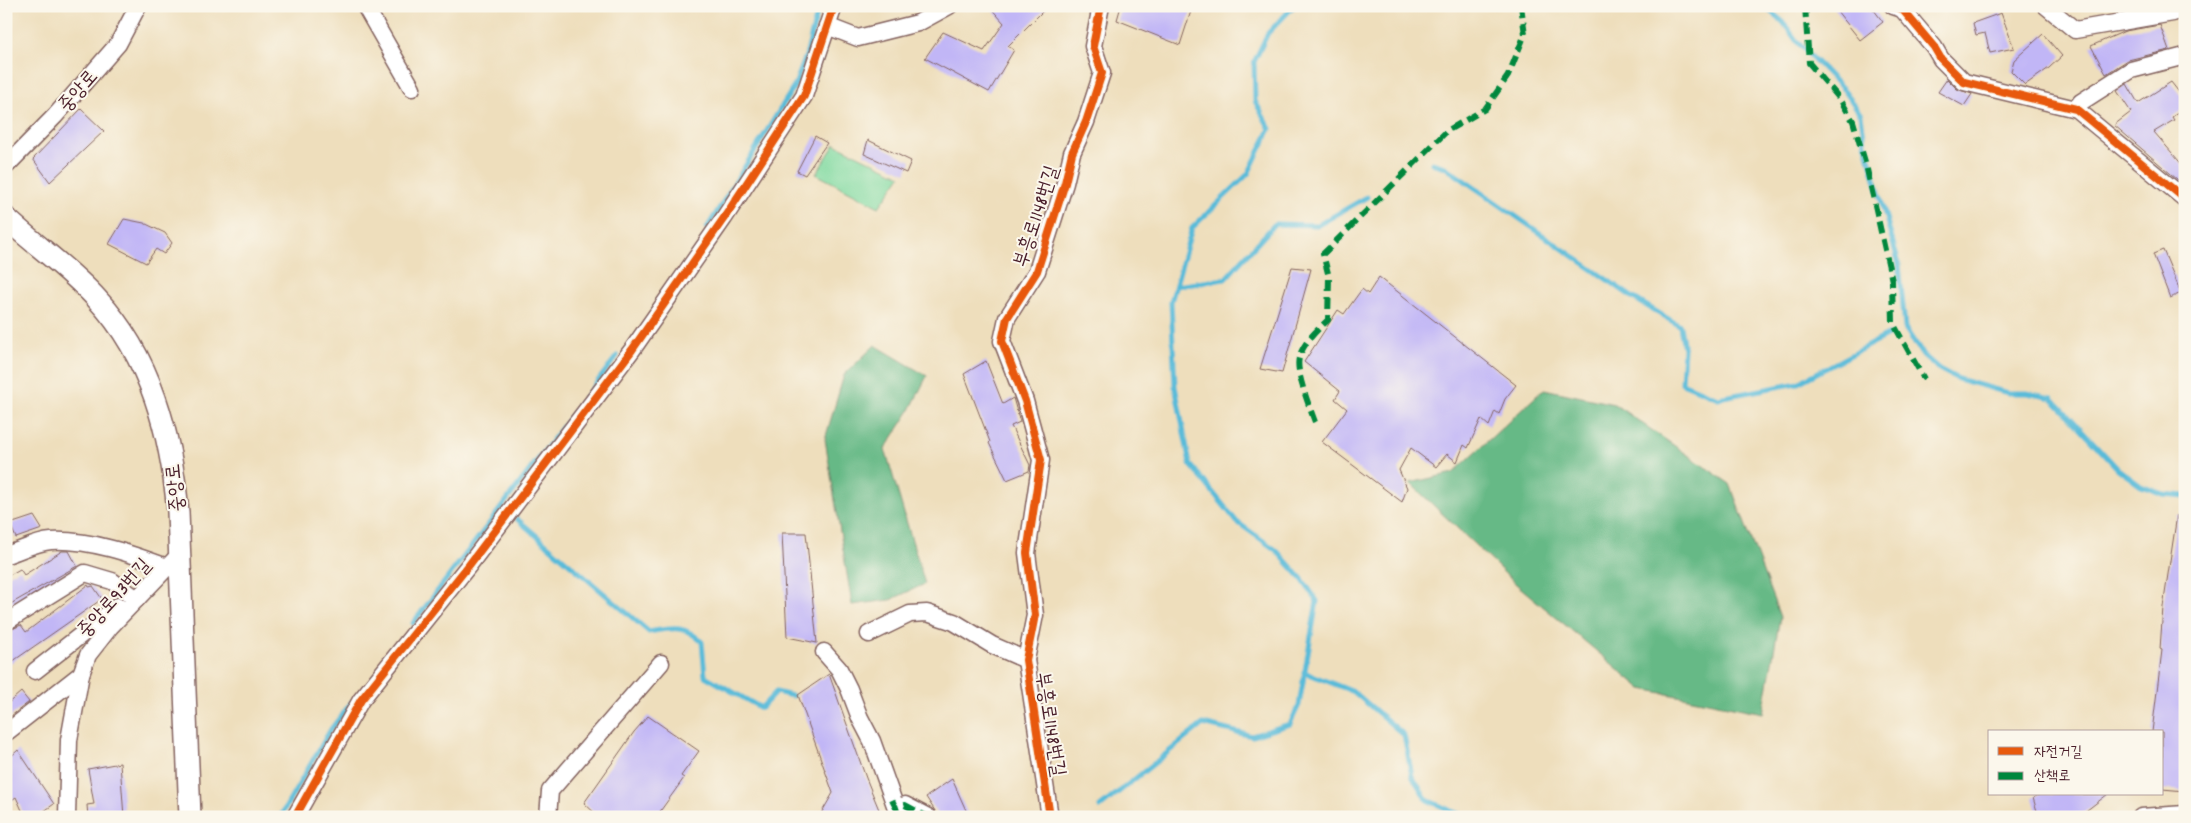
<svg xmlns="http://www.w3.org/2000/svg" width="2191" height="823" font-family="Dekko,'Poor Story',sans-serif">
	<rect width="100%" height="100%" fill="#fbf7ec"/>
	<filter id="ink" filterUnits="userSpaceOnUse"><feTurbulence type="fractalNoise" baseFrequency=".02" numOctaves="2"/><feDisplacementMap in="SourceGraphic" scale="10" xChannelSelector="R" yChannelSelector="G"/><feConvolveMatrix kernelMatrix="1 2 1 2 8 2 1 2 1" color-interpolation-filters="sRGB"/></filter>
	<filter id="wash" filterUnits="userSpaceOnUse"><feTurbulence type="fractalNoise" baseFrequency=".0096" numOctaves="4" result="noise"/><feDisplacementMap in="SourceGraphic" scale="20" xChannelSelector="R" yChannelSelector="G"/><feGaussianBlur stdDeviation="1.12" result="paint"/><feColorMatrix in="noise" values="0 0 0 0 0 0 0 0 0 0 0 0 0 0 0 0 0 1.4 0 .05"/><feComposite in="paint" operator="in"/></filter>
	<g filter="url(#wash)">
		<rect width="100%" height="100%" fill="#eedebc"/>
		<polygon fill="#7ed99f" stroke="#647c65" points="835,144 901,176 879,207 816,174"/>
		<g fill="#66b986" stroke="#586c58">
			<polygon points="875,345 927,376 909,412 885,449 925,584 890,600 852,605 825,439 844,375"/>
			<polygon points="1544,389 1614,404 1730,484 1780,617 1763,713 1642,689 1516,584 1410,483 1453,473"/>
		</g>
		<g fill="none" stroke-linecap="round" stroke-linejoin="round">
			<g stroke="#5abbd9" stroke-width="5">
				<polyline points="1764,6 1783,22 1798,43 1845,91 1861,115 1865,143 1899,264 1905,328 1923,355 1939,369 1958,379 2008,393 2027,393 2052,398 2118,469 2141,486 2163,494 2185,496"/>
				<polyline points="1432,163 1445,167 1632,297 1680,326 1684,349 1682,383 1718,398 1798,383 1888,335"/>
				<polyline points="707,228 795,85 806,56 819,6"/>
				<polyline points="1176,286 1225,279 1275,224 1318,225 1367,197"/>
				<path d="M517,519l132,113c23,-4 35,-8 53,10l3,34 56,32 15,-16 16,4"/>
				<polyline points="413,623 617,356"/>
				<polyline points="1304,672 1354,692 1404,735 1412,776 1427,800 1466,817"/>
				<polyline points="1100,807 1203,724 1252,736 1290,724 1299,705 1317,601 1302,579 1276,550 1237,522 1190,464 1175,386 1171,302 1192,228 1248,174 1270,129 1255,101 1254,62 1268,33 1294,6"/>
				<polyline points="280,817 331,729 351,703"/>
			</g>
		</g>
		<g id="blocks">
			<g fill="#c1b6f6">
				<polygon points="989,6 1048,6 1008,46 1014,50 989,92 925,58 943,32 984,51 1004,23"/>
				<polygon points="1121,6 1174,6 1191,11 1180,45 1117,20"/>
				<polygon points="1833,6 1871,6 1883,22 1860,40"/>
				<polygon points="2001,13 2014,48 1990,53 1985,33 1976,35 1973,23"/>
				<polygon points="2160,25 2169,50 2128,60 2106,74 2091,46 2125,31"/>
				<polygon points="2043,34 2062,56 2049,68 2025,85 2011,71 2014,60"/>
				<polygon points="1947,79 1957,89 1972,94 1964,106 1938,92"/>
				<polygon points="2171,82 2185,100 2185,108 2172,117 2174,120 2154,132 2185,168 2185,186 2114,125 2131,112 2117,91 2127,84 2138,103"/>
				<polygon points="81,109 104,131 50,182 33,159"/>
				<polygon points="815,136 827,143 805,175 797,171"/>
				<polygon points="868,140 911,161 906,173 864,154"/>
				<polygon points="124,219 144,223 165,233 172,243 164,254 156,249 146,263 109,244"/>
				<polygon points="2163,250 2181,293 2170,298 2153,254"/>
				<polygon points="1292,267 1311,269 1282,373 1260,369"/>
				<polygon points="1379,277 1516,385 1505,399 1499,414 1495,411 1489,426 1481,419 1468,448 1464,445 1457,462 1447,454 1436,467 1411,448 1399,470 1407,488 1402,502 1322,442 1347,409 1335,399 1340,391 1304,362 1338,310 1344,314 1362,289 1368,294"/>
				<polygon points="986,361 1003,404 1013,398 1020,422 1011,426 1030,465 1029,471 1007,480 989,443 990,442 964,374"/>
				<polygon points="2177,515 2185,515 2185,791 2162,789 2162,732 2152,732 2162,650 2160,649 2163,607"/>
				<polygon points="34,516 42,529 16,538 10,524"/>
				<polygon points="782,533 806,533 817,643 787,637"/>
				<polygon points="62,551 69,551 77,566 7,606 9,608 6,610 6,577 20,569 24,575"/>
				<polygon points="88,585 89,587 93,586 102,599 6,666 6,632 21,625 26,632"/>
				<polygon points="829,674 866,778 882,817 819,817 833,793 798,695"/>
				<polygon points="21,692 29,702 6,720 6,705"/>
				<polygon points="648,716 699,751 681,776 684,778 656,817 599,817 584,803 634,732"/>
				<polygon points="18,750 54,804 36,817 25,817 16,797 6,804 6,761"/>
				<polygon points="120,763 124,817 88,817 87,805 94,804 88,769"/>
				<polygon points="952,779 969,817 939,817 926,797"/>
				<polygon points="2040,794 2108,794 2078,817 2060,817 2037,811 2033,798"/>
			</g>
		</g>
	</g>
	<g filter="url(#ink)">
		<use href="#blocks" fill-opacity="0" stroke="#83625e" stroke-width="1"/>
		<g fill="none" stroke-linecap="round" stroke-linejoin="round">
			<defs>
				<g id="minor">
					<polyline points="365,6 412,88"/>
					<polyline points="1893,6 1902,9 1934,47 1941,59 1964,82 2076,109 2185,199"/>
					<polyline points="2046,6 2075,30 2173,13 2180,6"/>
					<polyline points="827,26 858,38 918,23 949,6"/>
					<polyline points="2076,109 2081,102 2131,70 2185,56"/>
					<polyline points="6,166 55,116 118,44 138,6"/>
					<path d="M6,555c14,-4 30,-13 45,-14 38,-2 81,13 116,26"/>
					<polyline points="6,622 85,573 112,581 137,599"/>
					<polyline points="869,634 910,614 927,613 954,622 992,645 1026,660"/>
					<polyline points="824,652 839,669 849,689 860,718 872,741 896,808 905,805 928,817"/>
					<polyline points="35,671 118,606"/>
					<polyline points="7,732 81,674"/>
					<polyline points="67,817 69,740 81,674 88,655 110,627 178,556"/>
					<polyline points="295,817 361,700 469,565 632,350 724,218 804,96 834,6"/>
					<polyline points="548,817 550,791 661,663"/>
					<polyline points="1050,817 1026,660 1035,615 1027,553 1041,460 1025,401 1002,341 1007,318 1037,271 1065,183 1072,153 1086,122 1102,73 1093,46 1101,6"/>
					<polyline points="2141,817 2185,814"/>
				</g>
				<path id="major" d="M6,218c30,28 64,51 91,81 54,58 74,136 81,213l12,305"/>
			</defs>
			<use href="#minor" stroke="#83625e" stroke-width="19"/>
			<use href="#major" stroke="#83625e" stroke-width="24"/>
			<use href="#minor" stroke="#fff" stroke-width="16"/>
			<use href="#major" stroke="#fff" stroke-width="21"/>
			<g stroke="#00873e" stroke-width="6" stroke-dasharray="12 6" stroke-linecap="butt">
				<polyline points="1805,6 1809,63 1840,99 1853,121 1866,165 1892,281 1893,323 1924,379"/>
				<path d="M1315,422c-5,-14 -20,-51 -16,-64 4,-15 18,-28 29,-38l1,-43 -6,-23 124,-123 38,-22 23,-33 17,-42 -4,-28"/>
				<polyline points="892,800 896,808 905,805 928,817"/>
			</g>
			<defs>
				<g id="cycleway">
					<polyline points="1893,6 1902,9 1934,47 1941,59 1964,82 2076,109 2185,199"/>
					<polyline points="295,817 361,700 469,565 632,350 724,218 804,96 834,6"/>
					<polyline points="1050,817 1026,660 1035,615 1027,553 1041,460 1025,401 1002,341 1007,318 1037,271 1065,183 1072,153 1086,122 1102,73 1093,46 1101,6"/>
				</g>
			</defs>
			<use href="#cycleway" stroke="#fbf7ec" stroke-width="11"/>
			<use href="#cycleway" stroke="#e8590c" stroke-width="8"/>
		</g>
	</g>
	<g text-anchor="middle" stroke-width="4" stroke-linejoin="round" paint-order="stroke">
		<g font-size="20" fill="#4a1f2b" stroke="#fbf7ec">
			<text transform="translate(77 90) rotate(-49)" y="7">중앙로</text>
			<text transform="translate(1035 216) rotate(-72)" y="7">부흥로1148번길</text>
			<text transform="translate(174 488) rotate(-96)" y="7">중앙로</text>
			<text transform="translate(113 597) rotate(-48)" y="7">중앙로93번길</text>
			<text transform="translate(1052 724) rotate(81)" y="7">부흥로1148번길</text>
		</g>
	</g>
	<rect width="2191" height="823" fill="none" stroke="#fbf7ec" stroke-width="25"/>
	<rect x="1988" y="730" width="175" height="65" fill="#fbf7ec" stroke="#b4a19f"/>
	<rect x="1998" y="747" width="25" height="8" fill="#e8590c" stroke="#b4a19f"/>
	<text x="2034" y="756" font-size="15" fill="#4a1f2b">자전거길</text>
	<rect x="1998" y="772" width="25" height="8" fill="#00873e" stroke="#b4a19f"/>
	<text x="2034" y="780" font-size="15" fill="#4a1f2b">산책로</text>
</svg>
